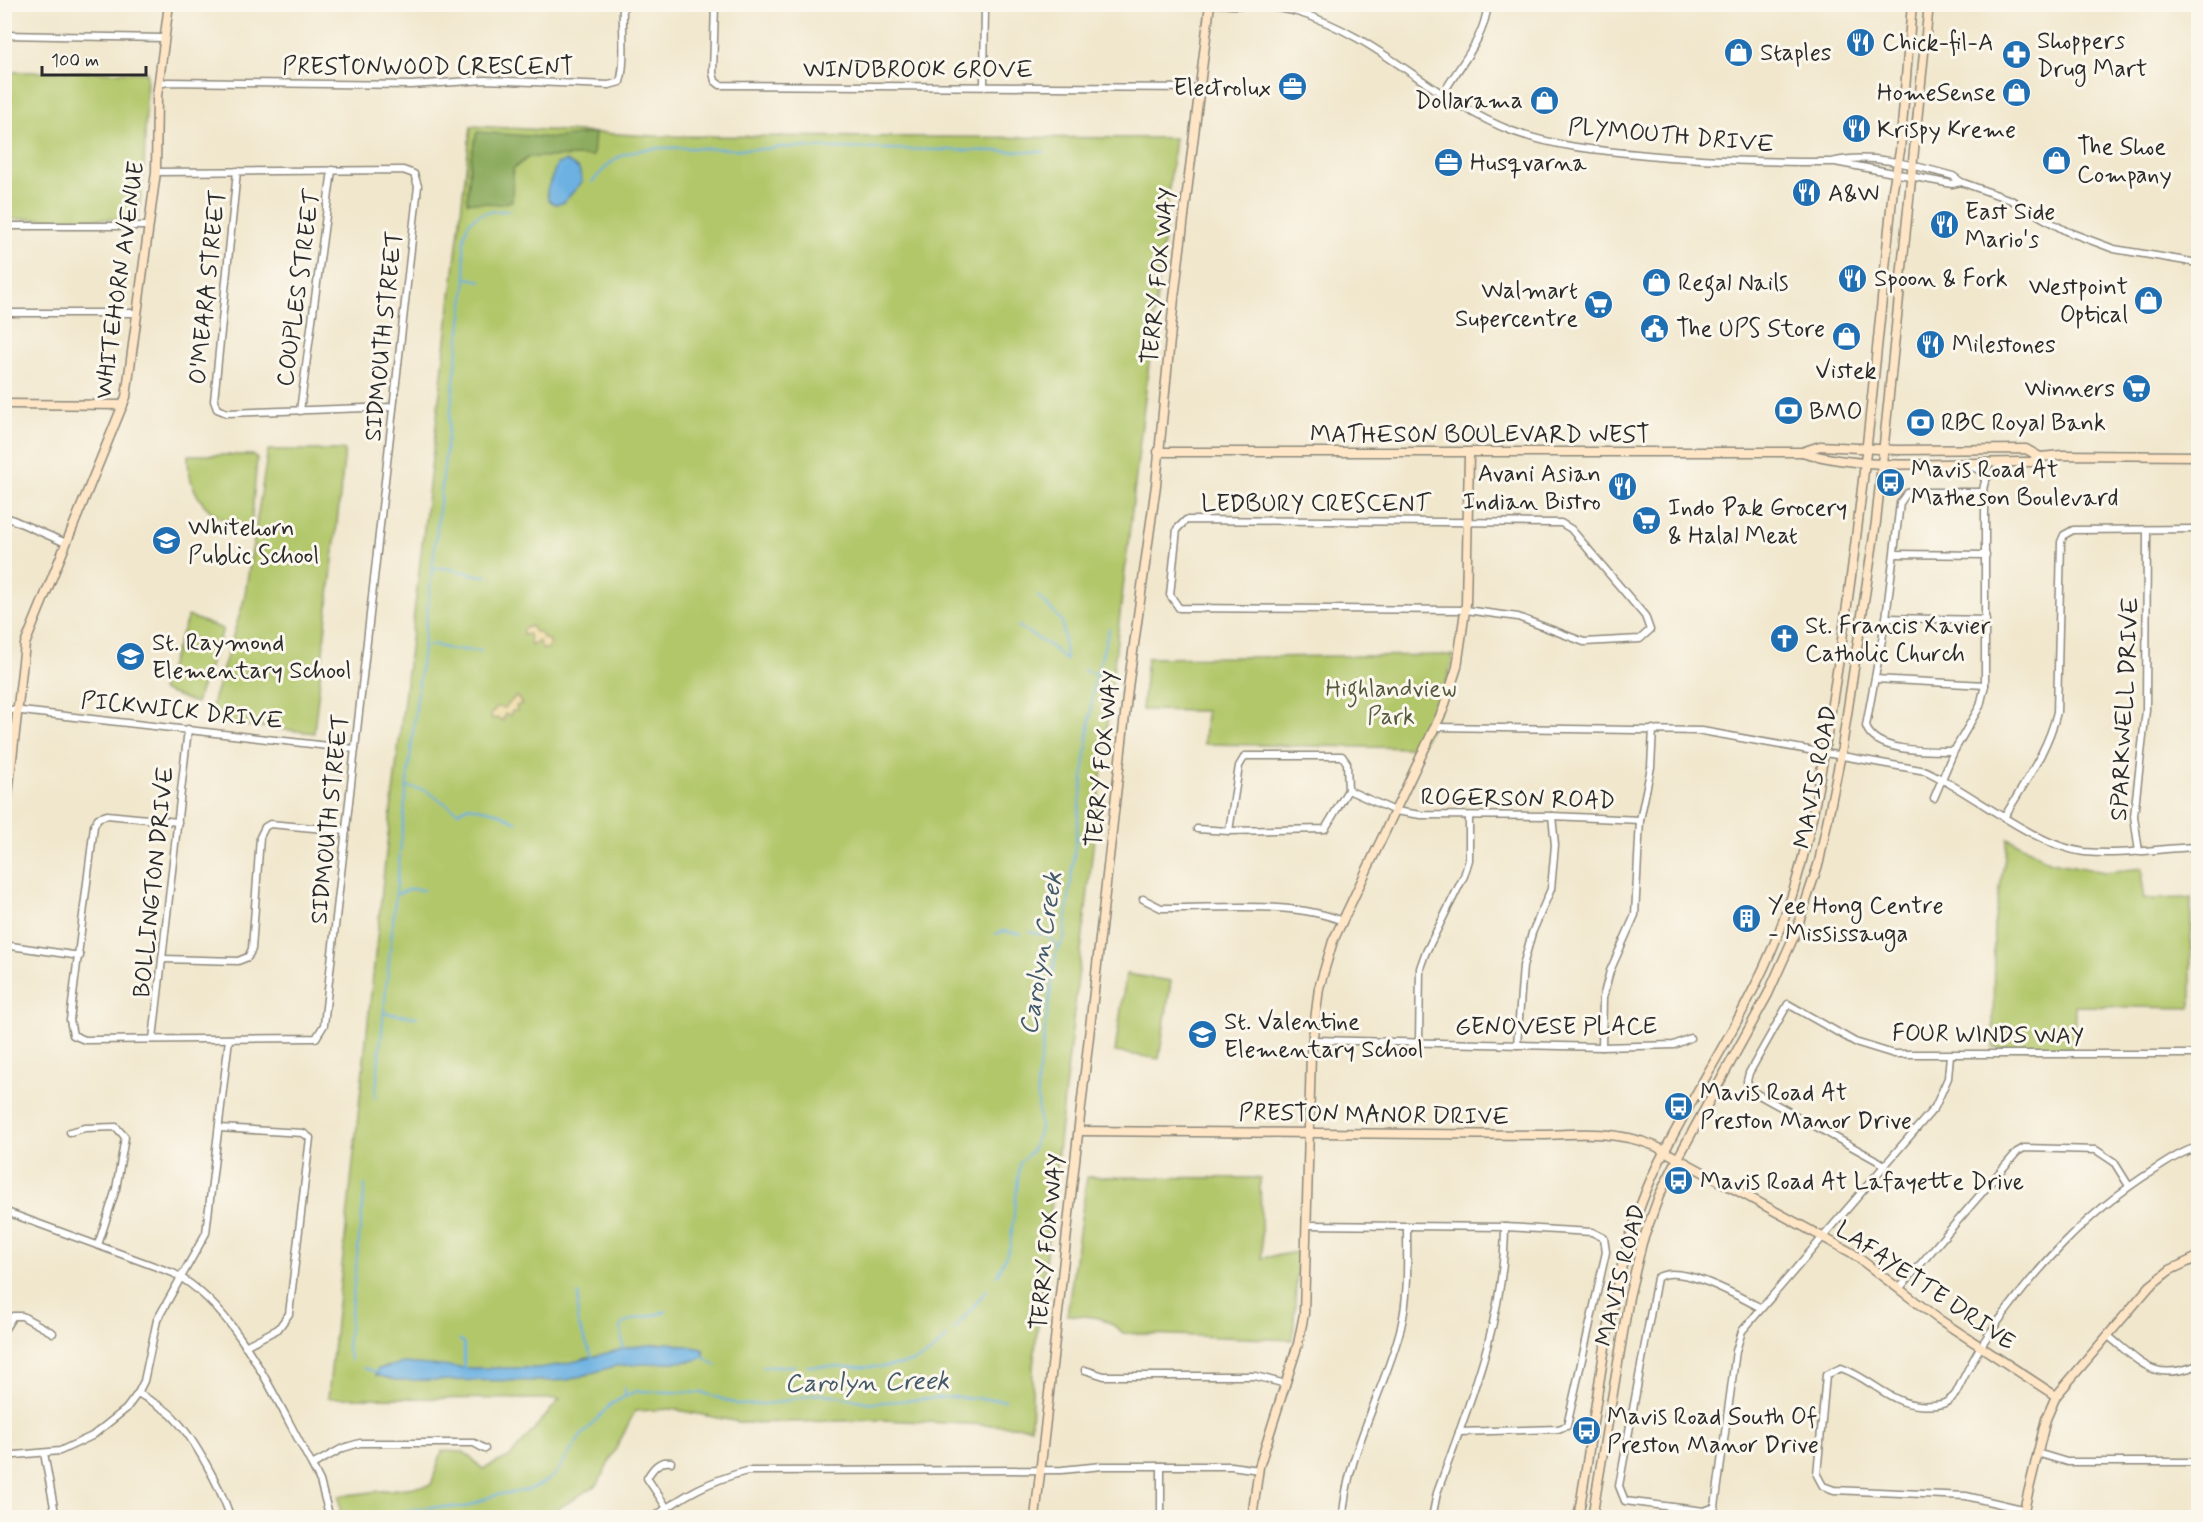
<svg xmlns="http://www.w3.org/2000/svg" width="2203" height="1522" font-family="Mynerve,sans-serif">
	<rect width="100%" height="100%" fill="#fbf7ec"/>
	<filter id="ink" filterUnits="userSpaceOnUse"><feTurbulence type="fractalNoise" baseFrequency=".0167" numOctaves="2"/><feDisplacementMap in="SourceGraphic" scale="12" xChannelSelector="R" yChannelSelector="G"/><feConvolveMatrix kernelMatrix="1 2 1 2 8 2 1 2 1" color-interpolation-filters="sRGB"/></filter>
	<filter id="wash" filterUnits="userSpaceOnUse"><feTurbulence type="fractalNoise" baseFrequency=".008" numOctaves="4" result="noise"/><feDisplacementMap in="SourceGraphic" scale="24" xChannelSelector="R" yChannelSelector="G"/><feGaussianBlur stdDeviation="1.35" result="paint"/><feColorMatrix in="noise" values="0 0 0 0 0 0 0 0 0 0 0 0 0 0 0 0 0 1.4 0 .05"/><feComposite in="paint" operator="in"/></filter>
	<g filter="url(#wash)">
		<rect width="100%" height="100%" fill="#f1e7cd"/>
		<g fill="#b2c76b" stroke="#6e794b" stroke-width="1.5">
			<polygon points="5,72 147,72 144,171 138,219 5,219"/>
			<polygon points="471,126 653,136 1175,138 1033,1367 1031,1427 883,1420 744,1423 672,1409 635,1411 598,1484 545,1517 341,1518 339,1496 431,1485 442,1451 464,1452 483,1469 511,1456 560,1399 328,1398 385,862"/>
			<polygon points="268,450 345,450 314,733 207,721 244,600"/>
			<path d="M188,455h65l4,4 -6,68c-40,-3 -64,-33 -63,-72z"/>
			<polygon points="188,616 223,629 196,703 161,690"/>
			<polygon points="1454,655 1439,709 1420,748 1204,744 1206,711 1142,710 1147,658"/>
			<polygon points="2008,838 2051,862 2105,872 2143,868 2143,899 2191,898 2191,1008 2075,1006 2074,1048 1993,1048 1994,925"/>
			<polygon points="1126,974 1171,981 1159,1059 1115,1052"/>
			<path d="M1087,1177l173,1 2,80 36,-6 -5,88 -170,-7c-21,-19 -29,-16 -56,-18z"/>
		</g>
		<polygon fill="#8dac5f" stroke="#5c6c45" stroke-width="1.5" points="477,132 552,138 595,133 593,156 529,157 513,169 512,201 501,204 467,202 471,156"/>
		<g fill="#eeda9e" stroke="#8c8264" stroke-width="1.5">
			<polygon points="531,626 535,632 540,632 543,638 548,640 550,646 547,649 542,649 539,641 531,646 529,634 523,635 523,629"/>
			<polygon points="516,696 522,704 516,706 517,711 512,711 510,716 505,714 503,721 498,718 492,719 491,714 497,707 505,708"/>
		</g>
		<g fill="#6cb1e2" stroke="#4c6e86" stroke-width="1.5">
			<polygon points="566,161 579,169 582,182 563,203 555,204 548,200 547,190 557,164"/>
			<polygon points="669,1343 703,1349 704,1355 700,1359 691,1361 615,1366 568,1380 553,1381 396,1380 376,1375 378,1369 404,1363 464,1368 538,1368 565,1364 630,1347"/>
		</g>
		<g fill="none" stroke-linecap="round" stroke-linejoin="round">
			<g stroke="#6cb1e2" stroke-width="2">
				<path d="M592,182c9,-9 17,-20 27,-25 35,-19 118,-2 162,-10l264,5"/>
				<polyline points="468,278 482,281"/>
				<path d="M432,570c12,-7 39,7 55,6"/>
				<polyline points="1038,596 1062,621 1066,660"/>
				<polyline points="1018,626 1053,648 1064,659"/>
				<polyline points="423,649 432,644 449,649 481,651"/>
				<polyline points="1084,670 1097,676"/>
				<polyline points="407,787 425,790 458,812 469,806 496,812 517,822"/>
				<polyline points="398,894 410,889 424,890"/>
				<polyline points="1030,932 1048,936 1059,948"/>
				<polyline points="996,934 1003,931 1021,934"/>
				<polyline points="384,1013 417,1017"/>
				<path d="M375,1098l32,-314 59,-504c-2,-38 -13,-72 43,-69"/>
				<polyline points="997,1276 1010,1247 1020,1162 1032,1151 1040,1129 1037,1084 1056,953 1064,939 1094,685 1109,629"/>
				<polyline points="579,1294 577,1321 592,1357"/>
				<polyline points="953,1331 987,1290"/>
				<polyline points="459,1340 464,1343 464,1370"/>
				<path d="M623,1349l-2,-23c13,-12 30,-7 45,-15"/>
				<polyline points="702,1356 717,1366"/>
				<polyline points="351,1360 347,1347 365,1185"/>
				<path d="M807,1366c33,0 86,6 115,-8 10,-5 17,-13 25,-21"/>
				<polyline points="763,1367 794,1366"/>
				<polyline points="364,1368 377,1372"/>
				<polyline points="625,1396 625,1387"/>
				<polyline points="370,1518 427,1507 466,1507 495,1495 529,1490 541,1484 555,1475 581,1436 611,1404 636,1391 704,1393 740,1405 775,1403 816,1394 833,1395 871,1403 953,1397 1005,1400"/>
			</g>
		</g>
	</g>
	<g filter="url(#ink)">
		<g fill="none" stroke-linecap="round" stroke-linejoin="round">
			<defs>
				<g id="street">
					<polyline points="715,4 713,73 715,81 720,85 1199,88"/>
					<polyline points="965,4 1169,4"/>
					<path d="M1216,4c27,2 55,1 81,8 81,23 138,90 215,119 41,15 82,19 125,23 65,7 130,8 195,8 38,-10 84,4 121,14l8,6 50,18 55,31 48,18 84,14"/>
					<polyline points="4,35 163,38"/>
					<path d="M158,84l10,-2 243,3 74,-5 124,5 11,-3c6,-19 2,-55 3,-78"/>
					<polyline points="984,86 985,4"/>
					<path d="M1443,94c18,-32 40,-51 45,-90"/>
					<polyline points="1835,162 1952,184 1961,182"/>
					<polyline points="237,171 214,401 217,409 227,413 393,407"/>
					<polyline points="156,172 403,170 414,174 418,186 324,1025 316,1038 85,1040 73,1035 70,1020 94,826 98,818 107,815 178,822"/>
					<polyline points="4,226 147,226"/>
					<polyline points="4,313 137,313"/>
					<polyline points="300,411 332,170"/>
					<polyline points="1968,465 1979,470 1985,480"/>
					<polyline points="4,516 66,543"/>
					<polygon points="1186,520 1561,523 1571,529 1645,616 1650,630 1640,639 1584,642 1518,617 1466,610 1179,608 1170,595 1177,529"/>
					<polyline points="1895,554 1986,555"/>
					<polyline points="1886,618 1986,620"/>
					<polyline points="1875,679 1985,685"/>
					<polyline points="4,709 355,749"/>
					<path d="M1435,727l267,4 224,40c49,23 106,74 158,81 38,4 76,-4 114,-5"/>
					<path d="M1954,751c-23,0 -80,2 -88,-25l20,-108 14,-115 7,-10 5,-1h70"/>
					<path d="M1934,798l20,-47 26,-45 5,-21v-184c-6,-20 5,-30 22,-37"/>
					<path d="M2005,816c20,-34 43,-66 52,-104l4,-170 3,-7 9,-5 125,-1"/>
					<polyline points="1197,829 1229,831 1325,829 1348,790 1395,811 1421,815 1552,816 1640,820"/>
					<polyline points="1229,831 1239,766 1245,756 1342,756 1347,763 1348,790"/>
					<polyline points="2139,852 2134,816 2146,710 2147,531"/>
					<path d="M1143,899l18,9c56,1 131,-8 182,13"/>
					<polyline points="4,945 80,956"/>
					<polyline points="163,959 238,961 248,957 252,949 260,837 265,827 270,824 346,831"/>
					<polyline points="153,1039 188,729"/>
					<polyline points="1313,1040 1602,1047 1674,1045 1690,1038"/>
					<polyline points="1419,1044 1420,968 1425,954 1464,876 1469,860 1469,816"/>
					<polyline points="1517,1045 1523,966 1532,933 1551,889 1555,845 1552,816"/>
					<polyline points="1602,1047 1603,998 1610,971 1635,915 1640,820 1651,767 1653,729"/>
					<polyline points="219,1128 303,1133 310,1138 289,1314 278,1329 245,1346"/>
					<polyline points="70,1132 85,1128 116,1127 125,1137 116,1189 98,1245"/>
					<polyline points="1885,1165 1750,1090 1747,1081 1749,1073 1788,1004 1855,1042 1894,1054 2198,1054"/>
					<path d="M4,1211l169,62c65,34 104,130 139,192l8,16 10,37"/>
					<polyline points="1307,1225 1505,1227 1592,1232 1604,1238 1606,1252 1567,1426 1558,1429 1459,1432"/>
					<polyline points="1899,1289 2017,1152 2024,1148 2096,1150 2114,1162 2129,1186"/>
					<path d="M1761,1308c-21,-11 -82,-46 -104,-30l-38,208 6,15 79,10 11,-4 21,-156 6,-20 193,-224 13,-29 2,-23"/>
					<polyline points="4,1330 13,1316 22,1316 53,1333"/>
					<path d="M2107,1335c34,27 46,48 91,30"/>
					<polyline points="1085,1370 1104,1376 1255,1376 1286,1384"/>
					<path d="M138,1393c12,8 29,15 38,27 19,20 44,67 53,93l-4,5"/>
					<polyline points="44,1453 56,1518"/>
					<polyline points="2037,1453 2067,1462 2198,1462"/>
					<polyline points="4,1456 60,1451 92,1436 126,1409 138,1393 144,1381 157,1320 206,1233 229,1039"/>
					<polyline points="312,1465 343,1448 360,1443 474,1443 485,1449"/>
					<path d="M667,1508l-20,-30c6,-10 12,-18 24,-16"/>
					<path d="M2022,1509l-56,-13 -132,-6 -11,-4 -6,-11 9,-100 15,-7c36,12 52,45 101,36 4,-1 12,-7 14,-11 10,-20 18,-37 31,-56 47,-66 97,-123 167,-167 15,-9 28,-19 44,-23"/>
					<path d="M653,1518c32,-24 56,-37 94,-47l315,-1 40,-4h129l28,4"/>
					<polyline points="1161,1518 1161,1466"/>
					<path d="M1343,1518c2,-61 43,-131 58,-191 8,-33 6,-67 6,-101"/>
					<path d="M1432,1518l5,-25c32,-89 67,-171 68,-266"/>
				</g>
				<g id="secondary">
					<polyline points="4,404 123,405"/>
					<polyline points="1158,452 1802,452 1820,446 1897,450 2026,449 2040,457"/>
					<path d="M1802,452c70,21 156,9 229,10l9,-5 22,-2 136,1"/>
					<polyline points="4,830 25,644 126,397 156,172 157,96 169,4"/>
					<path d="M1079,1131l465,4c40,-2 74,-4 111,11l197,107 85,65 119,78"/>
					<polyline points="1035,1518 1128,688 1156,485 1174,298 1210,4"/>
					<polyline points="1252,1518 1259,1467 1298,1344 1304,1314 1311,1053 1319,988 1333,941 1443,710 1457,667 1466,604 1469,454"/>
					<path d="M1578,1518c21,-117 29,-250 81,-356 39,-77 89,-150 120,-230 31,-79 43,-164 56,-248 27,-164 41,-329 58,-495l7,-38 12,-147"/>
					<polyline points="1592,1518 1629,1297 1642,1243 1659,1196 1678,1158 1768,994 1795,934 1819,862 1841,754 1876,522 1929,4"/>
					<polyline points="2022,1518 2046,1419 2056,1396 2150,1286 2170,1270 2198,1257"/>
				</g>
			</defs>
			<use href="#street" stroke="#8e897c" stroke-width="9"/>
			<use href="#secondary" stroke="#8e897c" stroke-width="11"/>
			<use href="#street" stroke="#fff" stroke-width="6"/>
			<use href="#secondary" stroke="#fde5c5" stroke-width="8"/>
		</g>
	</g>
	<defs>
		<symbol id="restaurant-disc" viewBox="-11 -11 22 22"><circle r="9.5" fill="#1f6fb2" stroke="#fbf7ec"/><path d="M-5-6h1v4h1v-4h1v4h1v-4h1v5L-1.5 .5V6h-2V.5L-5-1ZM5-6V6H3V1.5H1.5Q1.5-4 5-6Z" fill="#fff"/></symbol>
		<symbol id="shop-disc" viewBox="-11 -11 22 22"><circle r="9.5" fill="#1f6fb2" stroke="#fbf7ec"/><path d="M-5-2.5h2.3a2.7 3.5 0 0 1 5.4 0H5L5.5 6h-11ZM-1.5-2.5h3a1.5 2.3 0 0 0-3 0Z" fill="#fff"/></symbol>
		<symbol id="pharmacy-disc" viewBox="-11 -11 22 22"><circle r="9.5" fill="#1f6fb2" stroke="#fbf7ec"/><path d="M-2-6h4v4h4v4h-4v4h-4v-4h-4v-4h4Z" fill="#fff"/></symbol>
		<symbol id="office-disc" viewBox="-11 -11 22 22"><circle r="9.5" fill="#1f6fb2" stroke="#fbf7ec"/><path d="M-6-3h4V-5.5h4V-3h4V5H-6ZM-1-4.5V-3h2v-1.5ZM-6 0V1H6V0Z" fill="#fff"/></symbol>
		<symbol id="supermarket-disc" viewBox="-11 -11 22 22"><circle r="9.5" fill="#1f6fb2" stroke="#fbf7ec"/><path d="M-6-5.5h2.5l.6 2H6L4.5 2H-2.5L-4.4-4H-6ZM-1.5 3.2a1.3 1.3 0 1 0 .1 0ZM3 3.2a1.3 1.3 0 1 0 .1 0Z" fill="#fff"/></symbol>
		<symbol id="civic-disc" viewBox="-11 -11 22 22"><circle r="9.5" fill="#1f6fb2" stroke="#fbf7ec"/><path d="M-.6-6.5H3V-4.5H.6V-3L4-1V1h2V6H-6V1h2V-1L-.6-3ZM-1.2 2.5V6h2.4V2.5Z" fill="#fff"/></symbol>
		<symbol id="bank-disc" viewBox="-11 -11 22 22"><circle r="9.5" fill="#1f6fb2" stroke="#fbf7ec"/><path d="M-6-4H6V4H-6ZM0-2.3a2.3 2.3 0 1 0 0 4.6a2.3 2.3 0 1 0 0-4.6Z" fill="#fff"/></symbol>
		<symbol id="bus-disc" viewBox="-11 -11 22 22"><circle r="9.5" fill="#1f6fb2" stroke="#fbf7ec"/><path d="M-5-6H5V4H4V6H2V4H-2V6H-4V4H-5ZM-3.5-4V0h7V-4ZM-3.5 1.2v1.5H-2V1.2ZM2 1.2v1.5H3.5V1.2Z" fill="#fff"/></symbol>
		<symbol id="school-disc" viewBox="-11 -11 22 22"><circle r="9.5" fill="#1f6fb2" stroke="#fbf7ec"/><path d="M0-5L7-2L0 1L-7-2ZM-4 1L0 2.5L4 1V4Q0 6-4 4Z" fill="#fff"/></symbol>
		<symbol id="church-disc" viewBox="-11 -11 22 22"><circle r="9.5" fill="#1f6fb2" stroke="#fbf7ec"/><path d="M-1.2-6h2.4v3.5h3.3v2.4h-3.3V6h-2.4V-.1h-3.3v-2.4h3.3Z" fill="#fff"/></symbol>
		<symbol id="building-disc" viewBox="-11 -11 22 22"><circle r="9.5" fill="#1f6fb2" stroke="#fbf7ec"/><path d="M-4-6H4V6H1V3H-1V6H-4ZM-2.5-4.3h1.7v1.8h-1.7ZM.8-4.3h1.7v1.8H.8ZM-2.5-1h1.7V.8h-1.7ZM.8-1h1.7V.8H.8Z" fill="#fff"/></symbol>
	</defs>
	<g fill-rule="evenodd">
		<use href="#restaurant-disc" x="1844" y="26" width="33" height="33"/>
		<use href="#shop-disc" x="1722" y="36" width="33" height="33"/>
		<use href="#pharmacy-disc" x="2000" y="38" width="33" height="33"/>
		<use href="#office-disc" x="1276" y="70" width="33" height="33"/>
		<use href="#shop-disc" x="2000" y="76" width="33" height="33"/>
		<use href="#shop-disc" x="1528" y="84" width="33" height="33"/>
		<use href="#restaurant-disc" x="1840" y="112" width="33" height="33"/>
		<use href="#shop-disc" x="2040" y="144" width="33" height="33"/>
		<use href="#office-disc" x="1432" y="146" width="33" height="33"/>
		<use href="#restaurant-disc" x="1790" y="176" width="33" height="33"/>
		<use href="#restaurant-disc" x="1928" y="208" width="33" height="33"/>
		<use href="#restaurant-disc" x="1836" y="262" width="33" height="33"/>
		<use href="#shop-disc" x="1640" y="266" width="33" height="33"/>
		<use href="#shop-disc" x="2132" y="284" width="33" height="33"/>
		<use href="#supermarket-disc" x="1582" y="288" width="33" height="33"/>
		<use href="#civic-disc" x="1638" y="312" width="33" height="33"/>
		<use href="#shop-disc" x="1830" y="320" width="33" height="33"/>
		<use href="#restaurant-disc" x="1914" y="328" width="33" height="33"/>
		<use href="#supermarket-disc" x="2120" y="372" width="33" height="33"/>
		<use href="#bank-disc" x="1772" y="394" width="33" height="33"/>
		<use href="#bank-disc" x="1904" y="406" width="33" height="33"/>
		<use href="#bus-disc" x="1874" y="466" width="33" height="33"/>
		<use href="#restaurant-disc" x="1606" y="470" width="33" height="33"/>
		<use href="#supermarket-disc" x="1630" y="504" width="33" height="33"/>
		<use href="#school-disc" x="150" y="524" width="33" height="33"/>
		<use href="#church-disc" x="1768" y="622" width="33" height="33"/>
		<use href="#school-disc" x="114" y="640" width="33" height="33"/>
		<use href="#building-disc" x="1730" y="902" width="33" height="33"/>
		<use href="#school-disc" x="1186" y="1018" width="33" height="33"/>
		<use href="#bus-disc" x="1662" y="1090" width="33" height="33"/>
		<use href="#bus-disc" x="1662" y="1164" width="33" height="33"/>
		<use href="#bus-disc" x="1570" y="1414" width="33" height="33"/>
	</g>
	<g text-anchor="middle" stroke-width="6" stroke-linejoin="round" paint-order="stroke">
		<g font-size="24" fill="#2b2b2b" stroke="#fbf7ec" text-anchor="start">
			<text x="2037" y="48">Shoppers<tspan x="2037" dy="28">Drug Mart</tspan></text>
			<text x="1882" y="50">Chick-fil-A</text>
			<text x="1760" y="60">Staples</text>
			<text x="1271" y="95" text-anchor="end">Electrolux</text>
			<text x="1996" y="100" text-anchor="end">HomeSense</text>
			<text x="1523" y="108" text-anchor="end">Dollarama</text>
			<text x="1877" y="137">Krispy Kreme</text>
			<text x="2077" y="154">The Shoe<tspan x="2077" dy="28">Company</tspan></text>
			<text x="1470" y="170">Husqvarna</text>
			<text x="1828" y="201">A&amp;W</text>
			<text x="1965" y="219">East Side<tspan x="1965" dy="28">Mario's</tspan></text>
			<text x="1874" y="286">Spoon &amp; Fork</text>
			<text x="1678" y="290">Regal Nails</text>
			<text x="2128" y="294" text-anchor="end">Westpoint<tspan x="2128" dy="28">Optical</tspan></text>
			<text x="1578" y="298" text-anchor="end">Walmart<tspan x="1578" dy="28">Supercentre</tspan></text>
			<text x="1676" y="336">The UPS Store</text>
			<text x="1952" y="352">Milestones</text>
			<text x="1846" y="378" text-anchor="middle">Vistek</text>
			<text x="2115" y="396" text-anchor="end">Winners</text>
			<text x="1809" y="419">BMO</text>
			<text x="1941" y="430">RBC Royal Bank</text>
			<text x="1911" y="477">Mavis Road At<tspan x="1911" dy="28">Matheson Boulevard</tspan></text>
			<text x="1601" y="481" text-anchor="end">Avani Asian<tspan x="1601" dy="28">Indian Bistro</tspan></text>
			<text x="1668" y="515">Indo Pak Grocery<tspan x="1668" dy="28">&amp; Halal Meat</tspan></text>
			<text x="188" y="535">Whitehorn<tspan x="188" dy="28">Public School</tspan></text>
			<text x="1805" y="633">St. Francis Xavier<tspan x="1805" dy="28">Catholic Church</tspan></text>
			<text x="152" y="650">St. Raymond<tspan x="152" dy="28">Elementary School</tspan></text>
			<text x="1768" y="913">Yee Hong Centre<tspan x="1768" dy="28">- Mississauga</tspan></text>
			<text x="1224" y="1029">St. Valentine<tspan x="1224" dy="28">Elementary School</tspan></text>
			<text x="1700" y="1100">Mavis Road At<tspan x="1700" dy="28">Preston Manor Drive</tspan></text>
			<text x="1700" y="1189">Mavis Road At Lafayette Drive</text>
			<text x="1607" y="1424">Mavis Road South Of<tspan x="1607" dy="28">Preston Manor Drive</tspan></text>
		</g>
		<g font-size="24" fill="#2b2b2b" stroke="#fbf7ec">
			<text x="428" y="74">PRESTONWOOD CRESCENT</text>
			<text x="918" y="77">WINDBROOK GROVE</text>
			<text transform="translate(1671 135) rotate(5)" y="8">PLYMOUTH DRIVE</text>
			<text transform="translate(1158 276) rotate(-84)" y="8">TERRY FOX WAY</text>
			<text transform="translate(119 280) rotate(-82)" y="8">WHITEHORN AVENUE</text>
			<text transform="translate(207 287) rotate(-84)" y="8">O'MEARA STREET</text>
			<text transform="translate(298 288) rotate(-82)" y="8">COUPLES STREET</text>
			<text transform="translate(383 336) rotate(-84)" y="8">SIDMOUTH STREET</text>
			<text x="1480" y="442">MATHESON BOULEVARD WEST</text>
			<text x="1316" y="511">LEDBURY CRESCENT</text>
			<text transform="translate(2124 709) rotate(-87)" y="8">SPARKWELL DRIVE</text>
			<text transform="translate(182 710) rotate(6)" y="8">PICKWICK DRIVE</text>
			<text transform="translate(1102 759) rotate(-84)" y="8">TERRY FOX WAY</text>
			<text transform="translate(1815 777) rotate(-79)" y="8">MAVIS ROAD</text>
			<text transform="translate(1518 798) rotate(1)" y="8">ROGERSON ROAD</text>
			<text transform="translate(329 819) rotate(-84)" y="8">SIDMOUTH STREET</text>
			<text transform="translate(153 882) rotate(-84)" y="8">BOLLINGTON DRIVE</text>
			<text x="1556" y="1034">GENOVESE PLACE</text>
			<text transform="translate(1988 1034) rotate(1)" y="8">FOUR WINDS WAY</text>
			<text transform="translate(1374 1114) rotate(1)" y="8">PRESTON MANOR DRIVE</text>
			<text transform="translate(1047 1242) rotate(-84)" y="8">TERRY FOX WAY</text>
			<text transform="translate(1620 1275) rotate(-76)" y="8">MAVIS ROAD</text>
			<text transform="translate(1926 1285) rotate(34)" y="8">LAFAYETTE DRIVE</text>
		</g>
		<g font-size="24" fill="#545a3e" stroke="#fbf7ec">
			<text x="1391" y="696">Highlandview<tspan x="1391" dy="28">Park</tspan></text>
		</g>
		<g font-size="26" font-style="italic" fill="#425a6b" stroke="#fbf7ec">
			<text transform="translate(1040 953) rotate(-81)" y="9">Carolyn Creek</text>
			<text transform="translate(867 1381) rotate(-1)" y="9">Carolyn Creek</text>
		</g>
	</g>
	<rect width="2203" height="1522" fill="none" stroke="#fbf7ec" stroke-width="24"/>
	<path d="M42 66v9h104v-9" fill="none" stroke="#2b2b2b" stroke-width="3"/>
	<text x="51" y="66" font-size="18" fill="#2b2b2b" stroke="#fbf7ec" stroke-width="4.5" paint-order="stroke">100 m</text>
</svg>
